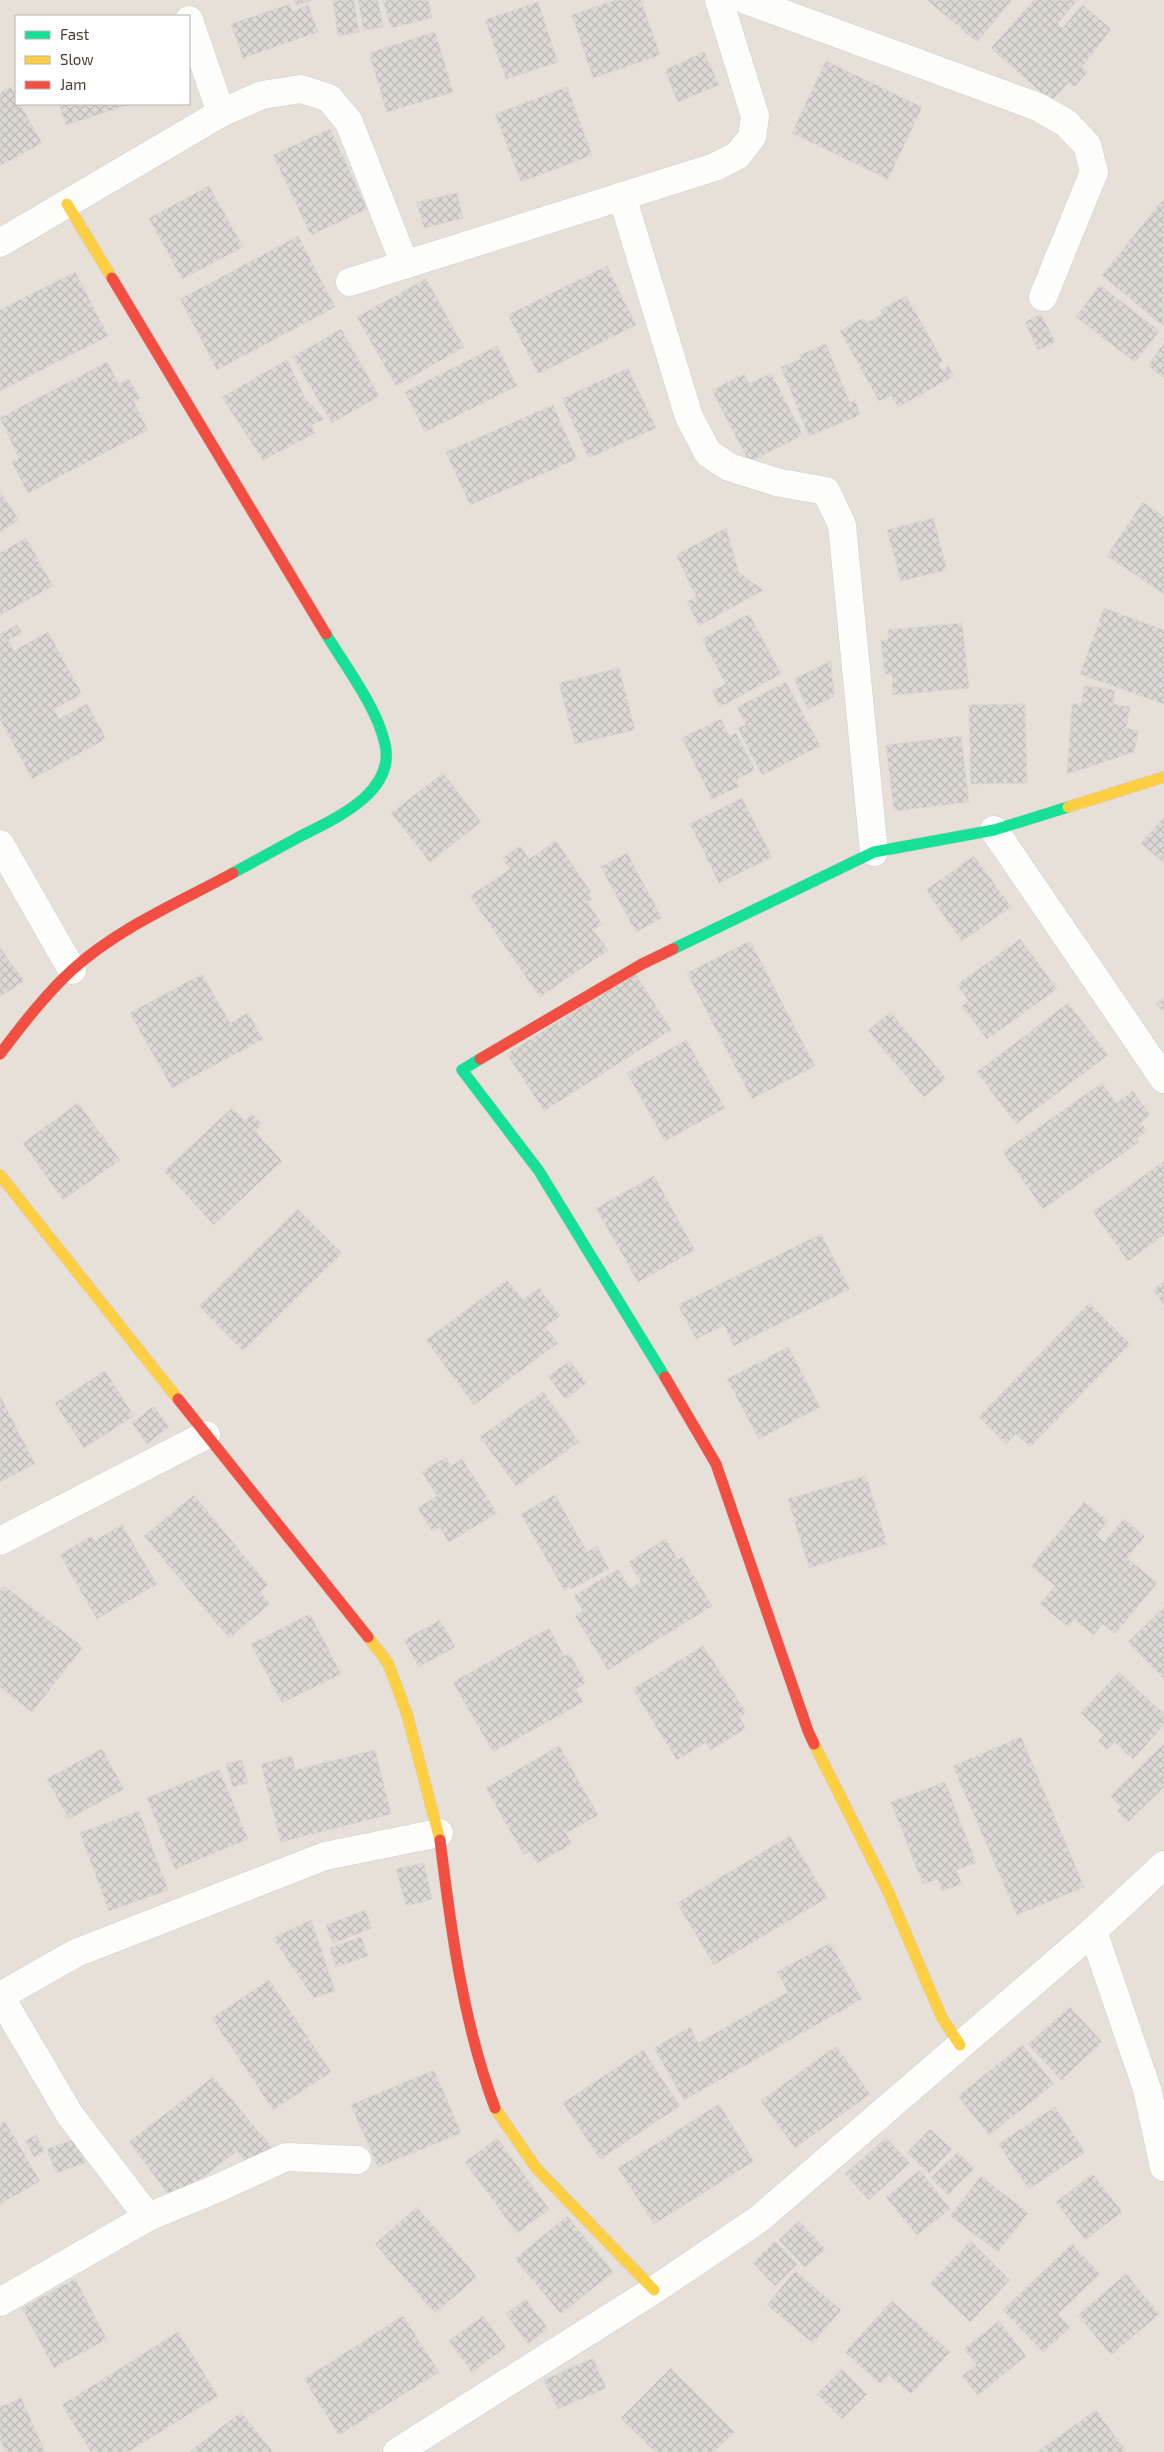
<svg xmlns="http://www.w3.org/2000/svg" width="1164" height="2452" font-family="'Exo 2',sans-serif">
	<defs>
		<pattern id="building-cross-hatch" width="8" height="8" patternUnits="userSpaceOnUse" patternTransform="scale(1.25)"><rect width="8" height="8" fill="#dcd8d4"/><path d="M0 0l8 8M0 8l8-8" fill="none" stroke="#bebab7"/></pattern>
	</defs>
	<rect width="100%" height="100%" fill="#f2efec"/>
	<path fill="#e6e0d9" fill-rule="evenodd" d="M0,0h1164v2452h-1164zM16,16h173v88h-173z"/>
	<g fill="url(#building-cross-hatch)" stroke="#dad6d2">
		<polygon points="294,0 313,0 297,6"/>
		<polygon points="333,0 354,0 359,32 338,36"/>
		<polygon points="358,0 378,0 383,27 364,30"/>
		<polygon points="383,0 428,0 432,18 391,28"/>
		<polygon points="616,0 641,0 660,55 593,78 572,15"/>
		<polygon points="927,0 1012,0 977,42"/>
		<polygon points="1034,0 1078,0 1057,24 1062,28 1083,5 1111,29 1082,67 1088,72 1074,87 1069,82 1051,101 991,48"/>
		<polygon points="538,2 558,62 506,79 485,20"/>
		<polygon points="290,4 292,12 308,5 318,32 243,58 231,24"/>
		<polygon points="435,32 453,92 387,112 369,53"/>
		<polygon points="704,52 719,85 678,102 665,70"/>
		<polygon points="826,61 922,107 888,179 792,133"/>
		<polygon points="11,87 16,97 16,104 20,104 42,143 0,166 0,93"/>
		<polygon points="567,87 592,155 521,182 495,114"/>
		<polygon points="59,104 131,104 66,125"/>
		<polygon points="330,129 367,209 311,235 273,155"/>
		<polygon points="209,186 243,247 182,279 149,218"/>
		<polygon points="457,193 463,218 424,228 417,202"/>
		<polygon points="1162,201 1164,202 1163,326 1102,275"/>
		<polygon points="298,236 335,307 217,370 180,299"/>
		<polygon points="607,266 636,325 538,374 508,315"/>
		<polygon points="75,272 108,336 0,391 0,310"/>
		<polygon points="426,279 464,347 396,386 357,317"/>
		<polygon points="1100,285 1159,331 1135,362 1076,317"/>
		<polygon points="906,296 943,361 938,363 942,370 948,366 954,376 898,407 891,395 879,401 840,331 863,318 866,323 883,314 880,310"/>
		<polygon points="1041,314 1055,342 1038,350 1025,322"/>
		<polygon points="341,329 379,396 332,423 293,357"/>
		<polygon points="1164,343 1164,378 1148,366"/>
		<polygon points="826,344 850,403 855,400 860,415 809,436 781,367 801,359 799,355"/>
		<polygon points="497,346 517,386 425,432 405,392"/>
		<polygon points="287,360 305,398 324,419 311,425 315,433 263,460 222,397"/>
		<polygon points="107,362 119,384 129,379 140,399 134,402 148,430 28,493 12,462 19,458 0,418"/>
		<polygon points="628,368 656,428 589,458 562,399"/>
		<polygon points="771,373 803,435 749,462 712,390 744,374 749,384"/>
		<polygon points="553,405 577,459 470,505 446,452"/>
		<polygon points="0,491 19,520 0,532"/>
		<polygon points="1143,502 1164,517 1164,594 1107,556"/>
		<polygon points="933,518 947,570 901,581 887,530"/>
		<polygon points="726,528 739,573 763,590 699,626 687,602 696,596 676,555"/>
		<polygon points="26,538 53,586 0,615 0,553"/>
		<polygon points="1104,608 1164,630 1164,704 1080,674"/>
		<polygon points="749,614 781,674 720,707 712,691 726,684 702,639"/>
		<polygon points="962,623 969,688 893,695 892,674 885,674 881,641 888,640 888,630"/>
		<polygon points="17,625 22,633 8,640 14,651 48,632 82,694 54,709 59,719 87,704 106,739 32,779 0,719 0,634"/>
		<polygon points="831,661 834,697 808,709 794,679"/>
		<polygon points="619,668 635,730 575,744 559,683"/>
		<polygon points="786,682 820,746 762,775 738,728 746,725 737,707"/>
		<polygon points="1084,686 1115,690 1113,704 1130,707 1126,728 1138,731 1134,752 1067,774 1072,704 1082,704"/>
		<polygon points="1025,704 1027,783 971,784 969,705"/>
		<polygon points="721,719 729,736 736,733 755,770 736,780 738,787 712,799 682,738"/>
		<polygon points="961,736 969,802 894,811 886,745"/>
		<polygon points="443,773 481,822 430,862 391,813"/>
		<polygon points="742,798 772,857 719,883 690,824"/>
		<polygon points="1164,817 1164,863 1141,843"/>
		<polygon points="556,841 591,892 588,894 592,899 587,902 602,924 593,930 608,950 540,997 470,896 510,869 502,858 520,846 529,859"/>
		<polygon points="627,853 662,918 636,932 601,867"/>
		<polygon points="974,856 1011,907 962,941 926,890"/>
		<polygon points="1020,939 1057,989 987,1039 962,1006 969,1001 957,985"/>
		<polygon points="750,941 815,1066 752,1099 687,973"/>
		<polygon points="0,948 24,981 0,997"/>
		<polygon points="635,973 671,1030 544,1111 507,1054"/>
		<polygon points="202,974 230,1023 248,1013 263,1039 172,1088 130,1013"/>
		<polygon points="1164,997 1164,1012 1156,1004"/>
		<polygon points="1068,1003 1108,1055 1016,1124 977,1072"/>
		<polygon points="890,1012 946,1078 924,1097 868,1031"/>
		<polygon points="686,1040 725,1108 665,1141 627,1073"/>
		<polygon points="1102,1083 1116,1103 1133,1091 1150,1115 1141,1122 1147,1131 1137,1138 1139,1142 1043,1209 1003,1152"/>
		<polygon points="78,1103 120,1160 63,1200 23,1143"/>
		<polygon points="232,1108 245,1121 252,1114 262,1124 255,1131 282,1161 214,1225 164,1171"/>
		<polygon points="1164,1161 1164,1235 1128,1261 1093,1212"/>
		<polygon points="654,1176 695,1250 638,1282 596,1208"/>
		<polygon points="298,1209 342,1253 243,1351 199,1306"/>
		<polygon points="821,1234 850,1289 734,1346 724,1325 696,1339 678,1305"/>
		<polygon points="507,1280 523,1300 539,1288 560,1316 545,1327 558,1343 474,1405 426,1340"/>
		<polygon points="1164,1282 1164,1305 1153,1290"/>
		<polygon points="1089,1303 1130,1344 1030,1447 1016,1434 1006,1444 979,1417"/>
		<polygon points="788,1347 820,1407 759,1439 727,1379"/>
		<polygon points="570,1361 587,1383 565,1399 548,1376"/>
		<polygon points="105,1371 134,1416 84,1448 55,1403"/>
		<polygon points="543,1392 579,1442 516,1486 480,1437"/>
		<polygon points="0,1396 35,1464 0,1482"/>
		<polygon points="154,1406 169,1427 147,1444 132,1423"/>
		<polygon points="446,1457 451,1466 462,1459 497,1513 449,1542 439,1527 432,1531 418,1508 437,1496 422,1472"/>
		<polygon points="866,1476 887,1544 809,1568 788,1499"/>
		<polygon points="194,1495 268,1585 260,1592 270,1604 229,1638 144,1536"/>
		<polygon points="555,1495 587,1552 597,1546 609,1569 571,1589 569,1586 564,1590 521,1514"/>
		<polygon points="1084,1502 1108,1521 1096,1535 1104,1543 1123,1519 1145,1536 1127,1558 1157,1583 1115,1634 1103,1624 1094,1635 1074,1619 1068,1627 1040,1604 1055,1586 1031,1566"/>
		<polygon points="122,1525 157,1584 97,1619 60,1555 91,1536 94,1541"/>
		<polygon points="665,1539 678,1560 682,1557 712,1606 608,1670 575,1616 583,1611 574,1596 618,1569 630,1589 641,1582 629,1562"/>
		<polygon points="4,1586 83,1647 32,1712 0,1687 0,1591"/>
		<polygon points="1164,1607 1164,1679 1128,1642"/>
		<polygon points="310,1614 341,1674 282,1703 251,1644"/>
		<polygon points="440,1620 455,1647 419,1667 404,1640"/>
		<polygon points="549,1628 564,1656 569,1653 586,1683 576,1689 583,1702 493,1752 453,1682"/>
		<polygon points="703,1646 746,1712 739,1717 746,1728 711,1750 706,1742 677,1760 633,1689"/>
		<polygon points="1119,1672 1164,1714 1164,1725 1133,1759 1114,1742 1107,1750 1098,1741 1104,1735 1081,1713"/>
		<polygon points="1021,1737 1084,1887 1017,1915 953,1766"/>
		<polygon points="1164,1744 1164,1787 1128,1822 1117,1811 1121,1807 1110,1796"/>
		<polygon points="559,1746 598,1815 566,1833 572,1844 537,1863 530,1851 524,1855 486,1788"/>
		<polygon points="102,1749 124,1789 69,1819 47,1779"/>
		<polygon points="375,1750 391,1814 281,1842 261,1764 292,1756 295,1770"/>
		<polygon points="242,1760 248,1783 233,1787 226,1764"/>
		<polygon points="219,1769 248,1839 175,1869 147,1798"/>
		<polygon points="945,1782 976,1863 956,1870 962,1884 942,1891 938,1879 923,1884 891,1802"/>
		<polygon points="139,1811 168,1890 109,1911 80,1833"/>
		<polygon points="790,1836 827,1898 714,1965 677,1903"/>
		<polygon points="424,1863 432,1899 406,1906 396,1869"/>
		<polygon points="365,1910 372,1928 333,1943 326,1925"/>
		<polygon points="311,1920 335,1991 314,1998 273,1938"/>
		<polygon points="361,1937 368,1956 336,1967 330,1948"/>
		<polygon points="830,1943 862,1999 684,2100 654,2048 690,2027 698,2043 788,1992 777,1972"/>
		<polygon points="269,1980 331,2072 273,2110 212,2018"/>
		<polygon points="1070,2007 1102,2042 1061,2080 1028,2044"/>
		<polygon points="1022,2045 1054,2084 989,2135 958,2096"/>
		<polygon points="836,2046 870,2094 795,2148 761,2101"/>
		<polygon points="643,2050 680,2106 600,2159 563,2103"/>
		<polygon points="434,2070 461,2133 378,2167 351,2105"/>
		<polygon points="213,2077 273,2149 251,2166 237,2151 173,2200 129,2142"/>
		<polygon points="719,2104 754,2161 654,2224 618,2168"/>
		<polygon points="1055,2107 1085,2152 1029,2189 998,2144"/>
		<polygon points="5,2122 40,2181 0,2204 0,2124"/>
		<polygon points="930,2129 952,2149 929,2173 907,2153"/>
		<polygon points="36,2135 45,2151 34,2157 25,2141"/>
		<polygon points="497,2138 549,2209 517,2233 465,2162"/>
		<polygon points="886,2138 910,2163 869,2200 845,2174"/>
		<polygon points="76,2139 85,2163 56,2173 47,2149"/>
		<polygon points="958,2152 974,2169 948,2195 931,2178"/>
		<polygon points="920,2170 950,2209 917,2235 886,2197"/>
		<polygon points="1093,2174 1122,2212 1085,2240 1056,2202"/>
		<polygon points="981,2176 1028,2213 998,2252 950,2216"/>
		<polygon points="417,2207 477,2277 435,2313 375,2244"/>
		<polygon points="567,2216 613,2272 561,2314 515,2259"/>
		<polygon points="799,2221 825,2249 805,2267 779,2240"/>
		<polygon points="775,2241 797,2264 775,2286 753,2263"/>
		<polygon points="971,2241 1010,2280 970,2322 930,2283"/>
		<polygon points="1072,2244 1100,2274 1058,2314 1070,2327 1043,2352 1003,2310"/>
		<polygon points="795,2271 841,2310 813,2343 767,2305"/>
		<polygon points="1126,2274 1159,2314 1111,2355 1078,2315"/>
		<polygon points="75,2279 107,2339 54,2368 22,2308"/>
		<polygon points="526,2299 548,2329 528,2344 506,2314"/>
		<polygon points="892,2301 950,2352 911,2394 889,2375 880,2384 845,2352"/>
		<polygon points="403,2316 439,2372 339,2435 304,2379"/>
		<polygon points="483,2316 506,2347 472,2372 449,2341"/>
		<polygon points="999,2321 1026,2356 978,2395 962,2376 977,2365 964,2349"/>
		<polygon points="178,2332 218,2396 128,2452 91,2452 62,2405"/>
		<polygon points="593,2358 606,2388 558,2409 544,2380"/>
		<polygon points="671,2368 734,2432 714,2452 655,2452 621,2418"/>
		<polygon points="842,2369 867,2394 842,2419 817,2394"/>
		<polygon points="21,2398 45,2452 6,2452 0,2438 0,2407"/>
		<polygon points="1096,2410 1125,2450 1123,2452 1037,2452"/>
		<polygon points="241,2412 273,2452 189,2452"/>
	</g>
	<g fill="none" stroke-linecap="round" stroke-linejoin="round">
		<defs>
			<g id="street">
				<polyline points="746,0 1038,107 1066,123 1087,145 1094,172 1043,297"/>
				<polyline points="189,20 221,113"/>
				<polyline points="622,196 689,417 708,453 729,467 776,482 826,491 842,525 874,852"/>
				<polyline points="0,243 221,113 262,95 301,89 329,98 349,122 405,265"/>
				<polyline points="350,282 715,167 738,155 752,137 755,116 719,0"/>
				<polyline points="994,830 1164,1079"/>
				<polyline points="0,844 72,970"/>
				<polyline points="0,1541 206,1435"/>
				<polyline points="1093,1931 1147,2089 1164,2167"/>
				<polyline points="148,2217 70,2115 0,1996 76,1953 325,1856 439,1833"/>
				<polyline points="0,2302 148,2217 218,2188 286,2157 357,2160"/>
				<polyline points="397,2452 654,2290 759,2219 1093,1931 1164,1865"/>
			</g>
			<g id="fast">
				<path d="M233,873c22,-12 44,-24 66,-36 35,-18 97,-44 86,-93 -8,-37 -40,-78 -59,-110"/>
				<polyline points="673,949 874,852 994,830 1068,807"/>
				<polyline points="480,1059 462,1070 539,1171 665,1377"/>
			</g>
			<g id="slow">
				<polyline points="67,204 112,278"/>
				<polyline points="1068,807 1164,777"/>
				<polyline points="0,1175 178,1399"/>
				<polyline points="368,1637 388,1663 407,1714 440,1840"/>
				<polyline points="814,1744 887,1889 942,2018 960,2045"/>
				<polyline points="495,2108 536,2168 654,2290"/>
			</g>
			<g id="jam">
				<polyline points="112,278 326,634"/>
				<path d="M0,1054c22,-29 45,-59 72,-84 46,-42 106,-67 161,-97"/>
				<polyline points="480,1059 642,964 673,949"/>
				<polyline points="665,1377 716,1464 808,1731 814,1744"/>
				<polyline points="178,1399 368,1637"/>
				<path d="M440,1840c11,90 23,183 55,268"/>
			</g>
		</defs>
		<use href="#street" stroke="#d0cdc9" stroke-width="29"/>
		<use href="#fast" stroke="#d2ccc3" stroke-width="12"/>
		<use href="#slow" stroke="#d2ccc3" stroke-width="12"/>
		<use href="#jam" stroke="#d2ccc3" stroke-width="12"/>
		<use href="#street" stroke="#fdfdfc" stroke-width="28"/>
		<use href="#fast" stroke="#16e098" stroke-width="11"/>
		<use href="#slow" stroke="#ffcf43" stroke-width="11"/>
		<use href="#jam" stroke="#f24e42" stroke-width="11"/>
	</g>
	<rect x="15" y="15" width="175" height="90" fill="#ffffff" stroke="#b6b3af"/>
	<rect x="25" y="31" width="25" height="8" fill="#16e098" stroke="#b6b3af"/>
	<text x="60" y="40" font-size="15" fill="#494037">Fast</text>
	<rect x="25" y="56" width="25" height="8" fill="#ffcf43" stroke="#b6b3af"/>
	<text x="60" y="65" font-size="15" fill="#494037">Slow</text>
	<rect x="25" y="81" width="25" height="8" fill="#f24e42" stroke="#b6b3af"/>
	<text x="60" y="90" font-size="15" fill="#494037">Jam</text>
</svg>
